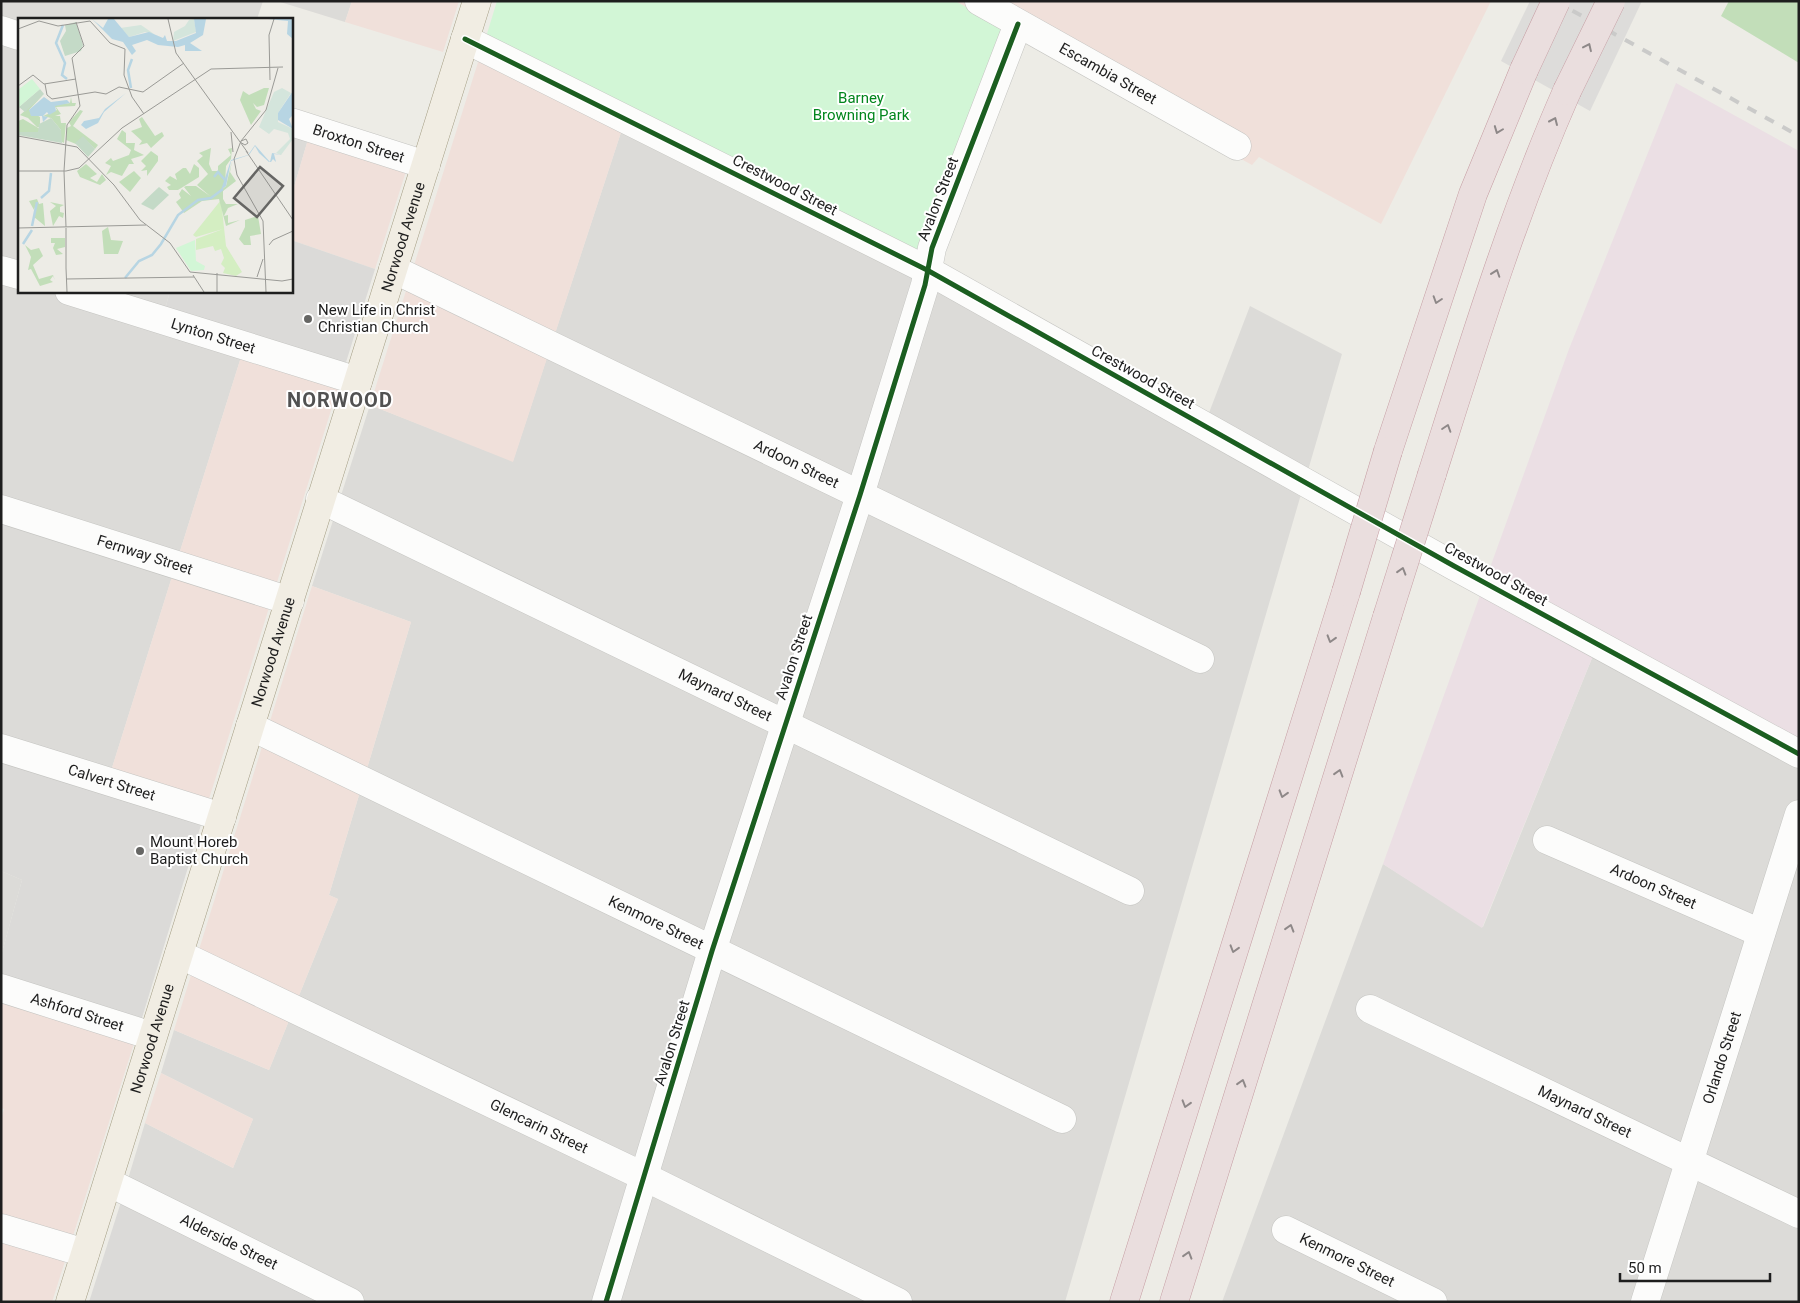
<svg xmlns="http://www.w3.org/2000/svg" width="1800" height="1303" font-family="Roboto,sans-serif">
	<rect width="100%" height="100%" fill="#edece6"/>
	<g fill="#dcdbd8">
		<polygon points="1,1 263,1 257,19 19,19 19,291 170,291 159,331 241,357 111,771 1,737"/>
		<polygon points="277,1 352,1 345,22"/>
		<polygon points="629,108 1207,418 1250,306 1342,354 1065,1302 326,1302 121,1202 145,1123 233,1168 253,1119 161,1073 174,1030 269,1070 338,899 329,895 411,622 312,586 370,405 513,461"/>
		<polygon points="291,112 314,119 291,197"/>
		<polygon points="1601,636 1799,744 1799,1302 1222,1302 1383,864 1483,927"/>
		<polygon points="1,871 22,880 1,956"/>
	</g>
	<g fill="#f0e0da">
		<polygon points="352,1 459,1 443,52 345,22"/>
		<polygon points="955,1 1491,1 1381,224 1259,157 1252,165"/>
		<polygon points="486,37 629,108 513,462 370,405"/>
		<polygon points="314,119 413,149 375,269 291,240 291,197"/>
		<polygon points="241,357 338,388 208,802 111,771"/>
		<polygon points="312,586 411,622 329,895 338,899 269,1070 174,1030"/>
		<polygon points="1,977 141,1021 52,1302 1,1302 1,1119 4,1109 1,1108"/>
		<polygon points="161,1073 253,1119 233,1168 145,1123"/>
	</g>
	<polygon fill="#ebdfe4" points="1676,83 1799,151 1799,744 1601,636 1482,928 1383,864 1569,349"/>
	<g fill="#dbdad8">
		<polygon points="291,240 375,269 338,388 159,331 170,291 291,291"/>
		<polygon points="1,737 208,802 141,1021 1,977 1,956 22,880 1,871"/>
		<polygon points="121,1202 326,1302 89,1302"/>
	</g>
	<polygon fill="#c2deb9" points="1729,1 1799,1 1799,63 1721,16"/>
	<polygon fill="#d2f6d6" points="497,1 955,1 1005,28 917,251 486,37"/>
	<polygon fill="#dddcda" points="1530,1 1642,1 1590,111 1501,61"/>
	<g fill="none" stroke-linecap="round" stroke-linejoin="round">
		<defs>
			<g id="minor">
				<path id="s1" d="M979,1l258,145"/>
				<polyline points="1,30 19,36"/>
				<polyline points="465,39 927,270 1454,566 1799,754"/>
				<path id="s2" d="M291,122l135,43"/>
				<path id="s3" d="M393,269l807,390"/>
				<polyline points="1,270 19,275"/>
				<path id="s4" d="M69,291l289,90"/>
				<path id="s5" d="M320,499l810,392"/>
				<path id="s6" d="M1,509l289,92"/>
				<path id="s7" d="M250,726l812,393"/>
				<path id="s8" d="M1,748l221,69"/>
				<path id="s9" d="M1547,840l214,93"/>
				<path id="s10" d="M179,954l466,223 253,125"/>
				<path id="s11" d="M1,988l151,48"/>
				<path id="s12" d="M1370,1009l429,205"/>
				<path id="s13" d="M108,1182l242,120"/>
				<polyline points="1,1228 85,1253"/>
				<path id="s14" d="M1286,1230l147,72"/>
				<polyline points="606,1302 712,951 860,495 925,285 932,248 1018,24"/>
				<path id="s15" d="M1645,1302l154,-488"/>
			</g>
			<g id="major">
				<path id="s16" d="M70,1302l407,-1301"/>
			</g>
			<g id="highway">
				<polyline points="1388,451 1473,194 1524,70"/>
				<path d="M1432,474c41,-129 80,-258 135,-383"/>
				<polyline points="1124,1302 1346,592"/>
				<polyline points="1174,1302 1387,617"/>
			</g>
		</defs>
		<use href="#minor" stroke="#c5c5c2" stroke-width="29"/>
		<use href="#major" stroke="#a39c82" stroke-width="29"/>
		<use href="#highway" stroke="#c59ca2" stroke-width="29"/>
		<use href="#minor" stroke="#fcfcfb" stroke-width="28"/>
		<use href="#major" stroke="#f1ede3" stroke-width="28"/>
		<use href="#highway" stroke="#eadede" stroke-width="28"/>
		<polyline stroke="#cacac9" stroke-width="4" stroke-dasharray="10 10" stroke-linecap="butt" points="1555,1 1799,136"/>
		<defs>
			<g id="highway-bridge">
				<polyline points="1524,70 1556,1"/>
				<polyline points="1567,91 1611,1"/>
				<polyline points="1346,592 1388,451"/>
				<polyline points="1387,617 1432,474"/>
			</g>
		</defs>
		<use href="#highway-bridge" stroke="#c59ca2" stroke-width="29" stroke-linecap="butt"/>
		<use href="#highway-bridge" stroke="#eadede" stroke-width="28"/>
		<defs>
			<g id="cycleway">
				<polyline points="465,39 927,270 1454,566 1799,754"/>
				<polyline points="606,1302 712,951 860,495 925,285 932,248 1018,24"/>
			</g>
		</defs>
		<use href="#cycleway" stroke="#fff" stroke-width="8"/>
		<use href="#cycleway" stroke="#1b5e20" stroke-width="5"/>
	</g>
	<defs><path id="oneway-chevron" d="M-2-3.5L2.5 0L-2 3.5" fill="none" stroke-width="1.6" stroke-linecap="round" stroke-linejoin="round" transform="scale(1.25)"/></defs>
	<g stroke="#8e8888">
		<use href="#oneway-chevron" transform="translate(1588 47) rotate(-65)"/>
		<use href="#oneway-chevron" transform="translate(1554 121) rotate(-66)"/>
		<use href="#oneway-chevron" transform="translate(1498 130) rotate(111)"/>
		<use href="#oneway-chevron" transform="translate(1496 273) rotate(-71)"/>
		<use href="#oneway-chevron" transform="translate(1437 300) rotate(108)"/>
		<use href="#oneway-chevron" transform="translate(1447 428) rotate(-72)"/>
		<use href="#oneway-chevron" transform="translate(1402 571) rotate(-73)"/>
		<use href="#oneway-chevron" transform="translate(1331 639) rotate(107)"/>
		<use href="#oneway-chevron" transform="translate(1339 773) rotate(-73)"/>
		<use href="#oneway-chevron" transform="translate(1283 794) rotate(107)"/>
		<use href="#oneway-chevron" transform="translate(1290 928) rotate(-73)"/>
		<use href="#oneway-chevron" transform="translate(1234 949) rotate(107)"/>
		<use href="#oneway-chevron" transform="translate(1242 1083) rotate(-73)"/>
		<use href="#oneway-chevron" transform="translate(1186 1104) rotate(107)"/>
		<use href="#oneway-chevron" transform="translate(1188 1255) rotate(-73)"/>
	</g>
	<g fill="#666664" stroke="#fff" stroke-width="2">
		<circle cx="308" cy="319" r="5"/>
		<circle cx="140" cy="851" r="5"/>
	</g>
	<g text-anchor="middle" stroke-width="4" stroke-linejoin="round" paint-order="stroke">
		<g font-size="15" fill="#1e1e1e" stroke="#fff">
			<text dy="5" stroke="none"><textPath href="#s1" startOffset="148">Escambia Street</textPath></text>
			<text dy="5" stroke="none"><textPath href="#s2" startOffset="71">Broxton Street</textPath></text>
			<text transform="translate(785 185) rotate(27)" y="5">Crestwood Street</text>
			<text transform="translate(938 199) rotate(-69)" y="5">Avalon Street</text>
			<text dy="5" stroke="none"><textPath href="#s16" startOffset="1116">Norwood Avenue</textPath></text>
			<text dy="5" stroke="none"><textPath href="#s4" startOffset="151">Lynton Street</textPath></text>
			<text transform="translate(1143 377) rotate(29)" y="5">Crestwood Street</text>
			<text dy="5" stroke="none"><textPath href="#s3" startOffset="448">Ardoon Street</textPath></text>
			<text dy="5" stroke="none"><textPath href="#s6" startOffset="151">Fernway Street</textPath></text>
			<text transform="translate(1496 574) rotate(29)" y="5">Crestwood Street</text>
			<text dy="5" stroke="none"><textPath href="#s16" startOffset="681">Norwood Avenue</textPath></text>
			<text transform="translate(794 657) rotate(-72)" y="5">Avalon Street</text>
			<text dy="5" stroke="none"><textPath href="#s5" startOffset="450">Maynard Street</textPath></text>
			<text dy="5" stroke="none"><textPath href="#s8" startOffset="116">Calvert Street</textPath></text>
			<text dy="5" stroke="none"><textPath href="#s9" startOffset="116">Ardoon Street</textPath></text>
			<text dy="5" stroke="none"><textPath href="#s7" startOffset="451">Kenmore Street</textPath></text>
			<text dy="5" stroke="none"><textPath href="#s11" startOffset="80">Ashford Street</textPath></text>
			<text dy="5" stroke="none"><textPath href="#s16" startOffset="276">Norwood Avenue</textPath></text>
			<text transform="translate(672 1043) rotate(-73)" y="5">Avalon Street</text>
			<text dy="5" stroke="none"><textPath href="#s15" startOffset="256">Orlando Street</textPath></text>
			<text dy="5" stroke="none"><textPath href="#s12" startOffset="238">Maynard Street</textPath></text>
			<text dy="5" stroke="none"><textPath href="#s10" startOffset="399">Glencarin Street</textPath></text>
			<text dy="5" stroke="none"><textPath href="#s13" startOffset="135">Alderside Street</textPath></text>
			<text dy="5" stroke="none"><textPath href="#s14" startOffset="68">Kenmore Street</textPath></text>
		</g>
		<g font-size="15" fill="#02861d" stroke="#fff">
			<text x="861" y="103">Barney<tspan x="861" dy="17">Browning Park</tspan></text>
		</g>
		<g font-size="15" fill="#1e1e1e" stroke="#fff" text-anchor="start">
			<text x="318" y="315">New Life in Christ<tspan x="318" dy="17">Christian Church</tspan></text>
			<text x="150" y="847">Mount Horeb<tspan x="150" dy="17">Baptist Church</tspan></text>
		</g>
		<g font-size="20" font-weight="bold" letter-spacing="1" fill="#515151" stroke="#fff">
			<text x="340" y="407">NORWOOD</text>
		</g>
	</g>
	<g transform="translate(18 18)">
		<rect width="275" height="275" fill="#edece6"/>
		<path d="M203,182l5,46 16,26 -6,4 -13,-3 2,-5 -4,-4 3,-6 -3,-9 -6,2 -2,-5 -17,4v-11l27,-10 -27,8 -3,-2z" fill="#d4eec2"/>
		<path d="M246,70h5l-5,17 -7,2 -4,-4 3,6 5,2 -10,14 -11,-25 3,-9 6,4zM25,77l-14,15 11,7v10h-3l-9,-9 -8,-3zM53,79l1,6h4l-1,3 -19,1 5,7 -6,2h5l1,7h5l-2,20 -2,-1 -4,-8 3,-4 -10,-12 -8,-2 14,-6 -3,-5 16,-2zM62,92l3,1 -10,15 25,19 -3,4 -12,-12 -7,7 -10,-4 1,-12 4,-2 -2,-4zM124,99l13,19 7,-4 2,4 -13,12 -4,-5 -8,2 3,-4 -11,-10 11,-4 -3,-8zM5,101l17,10 -2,3h-20v-11zM104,112l4,3v10h9l-1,7 10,5 -13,4 3,5h-5l-7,12 -11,-4 -5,3 5,-9 -6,-3 6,-5 2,3 16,-6 2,-5 -14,-11zM193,130l-2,16 3,7h6v-5l13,-11 -3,-6 4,-1 -1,11 -5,7 -1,19 -4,5 5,-4 6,-25 -2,11 6,9 -13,10v8l3,5h12l-10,4 -4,8 4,-1v8l12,-3 -14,6 -7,-27 -17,2 -18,12 -8,-11 5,-4 -2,-4 3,-5 9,7 -7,-9 2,-1h10l14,10 -13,-11 11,-11 -11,-13 6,-5 -4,-3zM133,133l7,5v5l-11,15v-6l-6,1 5,-5 -5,-5zM68,146l11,10 -7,4 7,4 5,-8 4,6 -6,5 -20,-8 -3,-6zM176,146l5,4v9l-21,13h-9l-2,-3 4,-2 -6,-4 5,-5 7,4 -2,-6 8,-6h3l4,6zM116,153l7,7 -11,14 -11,-10zM19,181l2,5 4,-1 2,23 -11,-9 2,-13 -2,6 -5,-9zM32,184l14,3 -4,2v5l4,1 -1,5 -4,-2 -6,10 -3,-15 6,-5zM240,198l3,18 -11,2 1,9h-7l-5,-6 6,-12v-7zM90,209l3,13 12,1 -5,13h-14l-2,-23zM33,220h14v9l-8,2 6,5 -7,1 -3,-7 2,-5h-4zM7,227l6,5 8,-2 4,8 -10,9 6,14 14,-4 2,5 -2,-4 -3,4 3,2 -13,4 -9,-17 -3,1 3,-13z" fill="#c2deb9"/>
		<path d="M171,2l5,-1 2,13 -23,9 1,-9 11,-6zM123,7l13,9 -9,-2 -16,5 -9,-9zM264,70l9,5 -13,20v9l15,7v10l-12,16 -5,-2 14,-14 -2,-6 -14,-4 -5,5 -10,-7 15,-35z" fill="#d4e5dc"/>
		<path d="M58,4l7,23 -2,6 -16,5 -5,-15 6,-10 -1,-6zM22,71l4,5 -19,18 -6,-5zM33,100l10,12 1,13 -44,-8 1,-3h19l1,-8zM65,118l12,13 -7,8 -13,-14zM141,169l10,8 -16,15 -12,-6z" fill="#c4dac7"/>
		<path d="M14,61l8,10 -21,18 -1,-17zM177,222l1,21 9,5 -1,4 -13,1 -15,-23z" fill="#d2f6d6"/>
		<path d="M74,1l11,9 5,-9h6l15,18 20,-5 14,6 2,-3 2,6h9l20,-8 -2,-14h12l-3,16 -13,8 12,8h-17v-6l-7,2 -20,-2 -11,-5 -15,5 4,6 -4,4 -9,-13 -11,-3zM250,1h25v20l-6,-5 1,-13zM275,73v24l-4,4 4,10 -15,-9v-7zM108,75l-22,19 -6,11 -12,6 -5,-4 3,-4 15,-3 6,-9zM26,79l7,5 16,-2 3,3 -15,3 1,5 -7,4 -2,-3 -4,4 5,1 -5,5 -1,-6h-11l-2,-6zM275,121l-11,16 -8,-1 2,8 -3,-3 -2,3h-2l-10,-9 -4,-7 -6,9 -18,6 -5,25 -5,4 10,-30 17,-5 7,-10 15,17 2,-9 10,2z" fill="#b7d5e3"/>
		<path fill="none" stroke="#b7d5e3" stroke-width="2.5" d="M45,7l-7,18 9,20 -3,12 5,4M113,70l-3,-18 4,-11M196,159l4,-5 7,8M23,180l8,-7 2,-18M14,208l5,-24M5,226l9,-14M107,260l14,-17 13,-6 9,-11 17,-29 20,-15 13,-2 12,-9"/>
		<path fill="none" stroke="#9a9a96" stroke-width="1" d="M150,1l8,34 72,100M0,11l21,-8 19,5 32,-5 20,22 15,6 -1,26 8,22 12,17M252,62l-1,-45 5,-16M27,66l2,11 5,4 43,-7 11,2 13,-7 24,5 41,-29M0,68l15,-11 11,9 32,-5M213,114l2,20M0,118l59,11 37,38 26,35 30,23 20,29 92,9 11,-2M222,124l5,3 3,-2 -2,-4 -5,2M228,133l47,69M0,153h48l13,-3 43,-40 89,-59 72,-2M46,153l3,-46 13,-19 -8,-48 12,-12 -8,-24M46,153l2,56M0,210l128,-3M48,210v40M251,227l4,-5 20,-9M48,250l1,24M199,255v19M175,257l11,17M239,259l6,-18M48,261l128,-2M248,274l-3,-71 -26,-46 -3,-16 7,-18 25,-31 12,-42"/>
		<path fill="#666664" fill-opacity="0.15" stroke="#666664" stroke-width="2.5" d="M242,149l23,19 -26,31 -23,-19z"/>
		<rect width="275" height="275" fill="none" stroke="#1e1e1e" stroke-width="2.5"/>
	</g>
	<rect width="1800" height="1303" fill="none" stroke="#1e1e1e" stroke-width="5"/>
	<path d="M1620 1273v8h150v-8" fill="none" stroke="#1e1e1e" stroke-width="2.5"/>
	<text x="1628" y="1273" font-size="15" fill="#1e1e1e" stroke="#ffffff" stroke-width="4" paint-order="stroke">50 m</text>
</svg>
